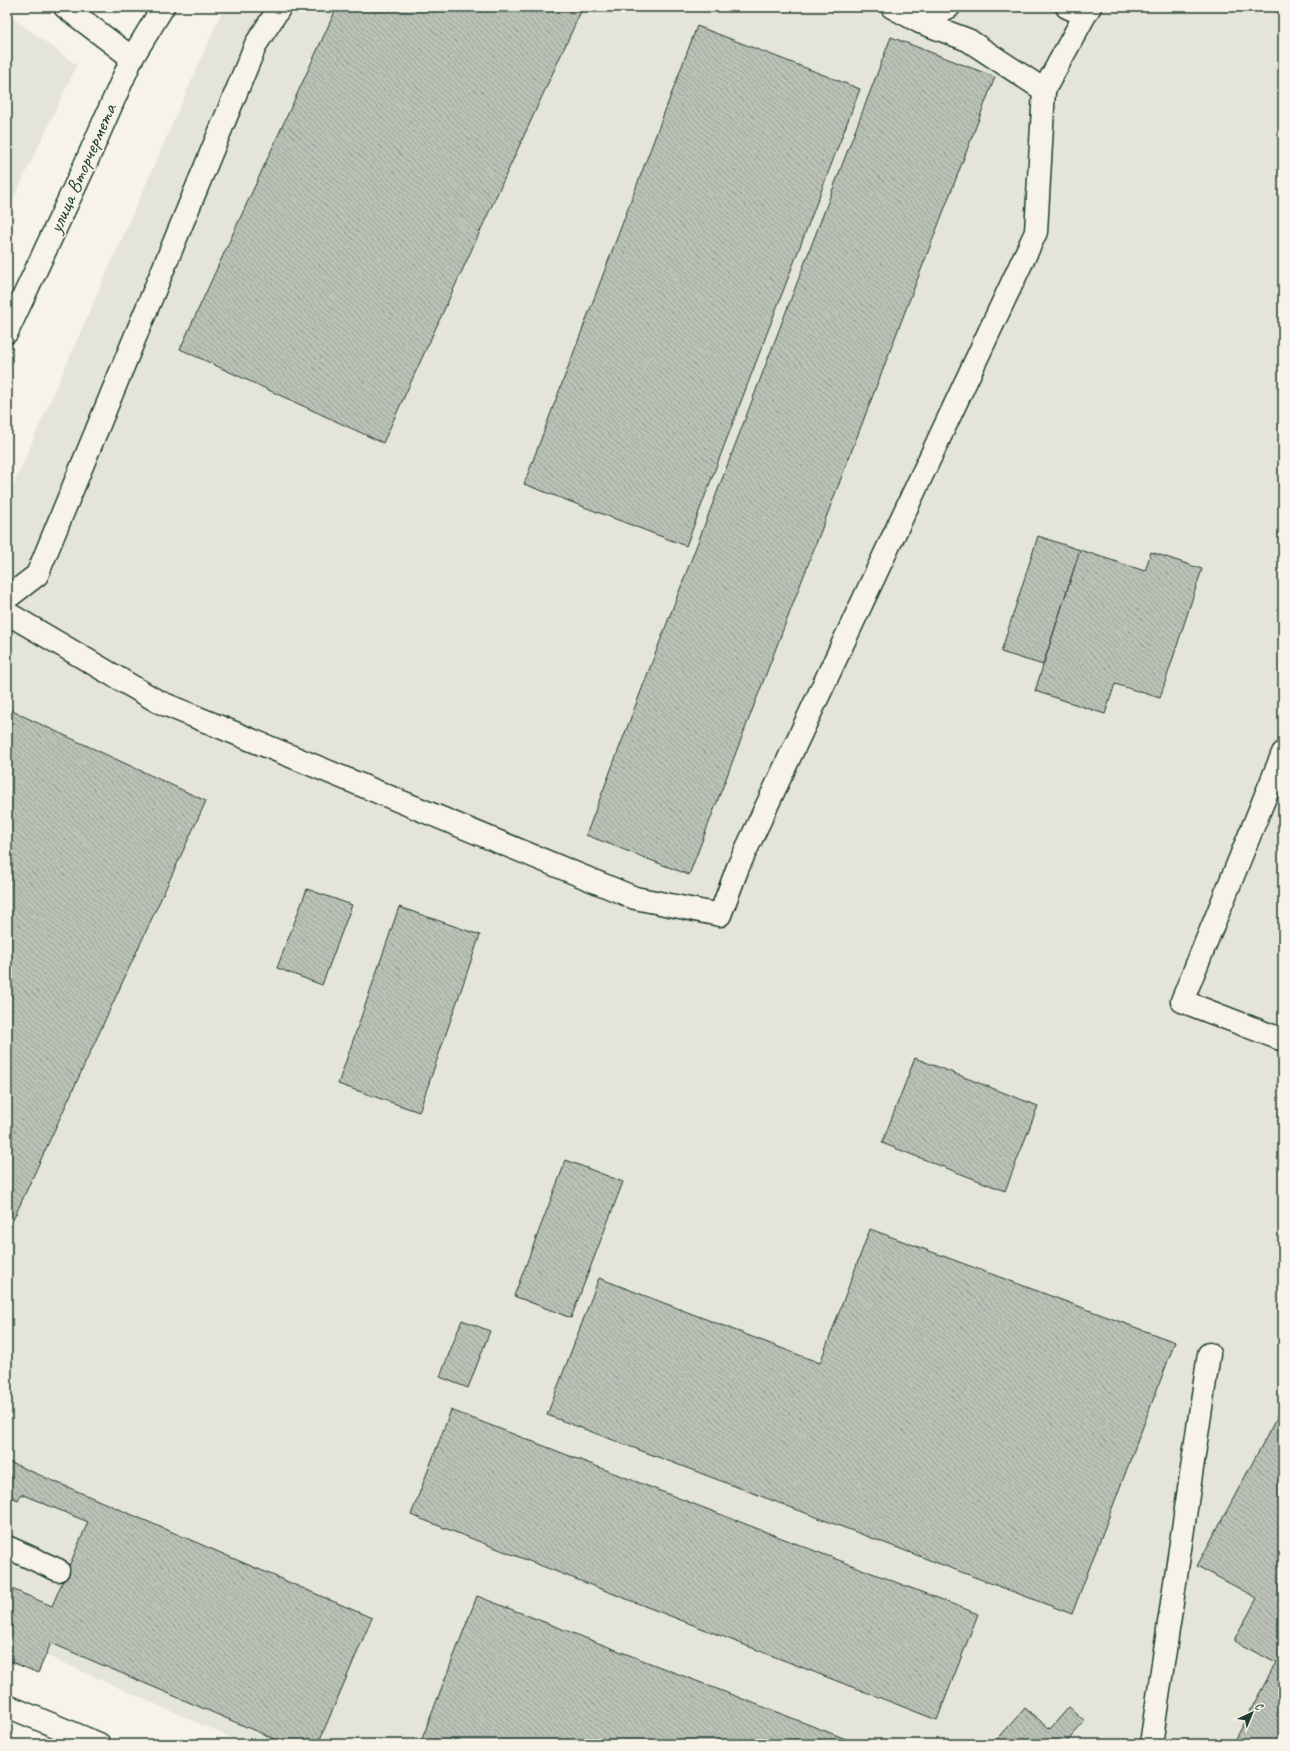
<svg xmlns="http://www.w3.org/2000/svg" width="1290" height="1751" font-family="Caveat,sans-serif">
	<defs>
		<pattern id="building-back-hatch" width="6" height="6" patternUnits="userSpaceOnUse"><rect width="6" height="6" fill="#bbc1b6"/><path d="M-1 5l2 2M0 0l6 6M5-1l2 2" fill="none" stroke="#979e95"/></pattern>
	</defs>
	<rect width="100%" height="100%" fill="#f7f3e8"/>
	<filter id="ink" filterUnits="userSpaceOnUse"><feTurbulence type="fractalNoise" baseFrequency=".025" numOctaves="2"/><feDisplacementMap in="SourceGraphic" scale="8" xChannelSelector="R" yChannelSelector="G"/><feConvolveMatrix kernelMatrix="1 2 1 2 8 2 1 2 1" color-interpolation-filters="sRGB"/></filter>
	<g filter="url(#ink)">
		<g fill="#e5e4d9">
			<polygon points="224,7 1283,7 1283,1744 245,1744 7,1638 7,499"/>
			<polygon points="7,14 77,65 7,212"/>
		</g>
		<g fill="url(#building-back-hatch)" stroke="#1f3d34">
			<polygon points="337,7 583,7 383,443 180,349"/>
			<polygon points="697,26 860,89 686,546 524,484"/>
			<polygon points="891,37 995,77 689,875 586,835"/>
			<polygon points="1038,536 1080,550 1043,665 1001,652"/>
			<polygon points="1080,550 1145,571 1151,552 1202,569 1160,698 1115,684 1105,714 1035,691"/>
			<polygon points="10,710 206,801 7,1233 7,716"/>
			<polygon points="307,889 352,905 322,985 277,968"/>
			<polygon points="399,907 480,935 419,1112 338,1084"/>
			<polygon points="915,1058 1038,1106 1005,1191 882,1143"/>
			<polygon points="566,1160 623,1182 571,1318 514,1296"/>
			<polygon points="870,1229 1175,1342 1072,1614 547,1415 599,1278 820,1363"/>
			<polygon points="462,1320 490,1331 468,1388 440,1377"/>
			<polygon points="1283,1406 1283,1744 1232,1744 1276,1663 1234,1641 1257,1598 1197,1566"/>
			<polygon points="451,1410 978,1614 937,1720 411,1515"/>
			<polygon points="7,1461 372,1618 318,1744 286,1744 51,1643 38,1673 7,1660 7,1587 52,1606 88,1522 21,1494 18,1500 7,1495"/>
			<polygon points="477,1596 859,1744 420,1744"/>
			<polygon points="1069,1707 1085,1721 1065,1744 994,1743 1025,1708 1050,1729"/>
		</g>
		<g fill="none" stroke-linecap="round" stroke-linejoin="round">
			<defs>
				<g id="minor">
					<polyline points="65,7 132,58"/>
					<polyline points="1067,7 1085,15 1090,7"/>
					<polyline points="920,22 949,7"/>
					<polyline points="1044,90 1085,15"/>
					<polyline points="7,332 85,165 132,58 163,7"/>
					<polyline points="7,598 37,575 256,44 280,7"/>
					<polyline points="7,613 157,701 635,898 720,915 738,867 1036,232 1044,90 968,40 920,22 892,7"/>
					<polyline points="1283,753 1182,1001 1283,1040"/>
					<polyline points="7,1547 58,1570"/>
					<polyline points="7,1706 99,1744"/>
					<polyline points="1151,1744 1209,1354"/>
				</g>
			</defs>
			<use href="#minor" stroke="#1f3d34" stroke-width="25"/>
			<use href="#minor" stroke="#f7f3e8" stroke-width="22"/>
		</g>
	</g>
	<g text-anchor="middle" stroke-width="3.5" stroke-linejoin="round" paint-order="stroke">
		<g font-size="20" fill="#1f3d34" stroke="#f7f3e8">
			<text transform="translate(82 168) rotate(-66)" y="7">улица Вторчермета</text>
		</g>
	</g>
	<rect width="1290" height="1751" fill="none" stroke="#f7f3e8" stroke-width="24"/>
	<rect x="12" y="12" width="1266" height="1727" fill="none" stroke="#1f3d34" stroke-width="1.5" filter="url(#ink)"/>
	<g transform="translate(1252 1713) rotate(44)" stroke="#f7f3e8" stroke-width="3" paint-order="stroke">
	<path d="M0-3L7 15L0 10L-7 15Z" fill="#1f3d34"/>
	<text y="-6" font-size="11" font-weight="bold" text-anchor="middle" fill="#1f3d34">С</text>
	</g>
</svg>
